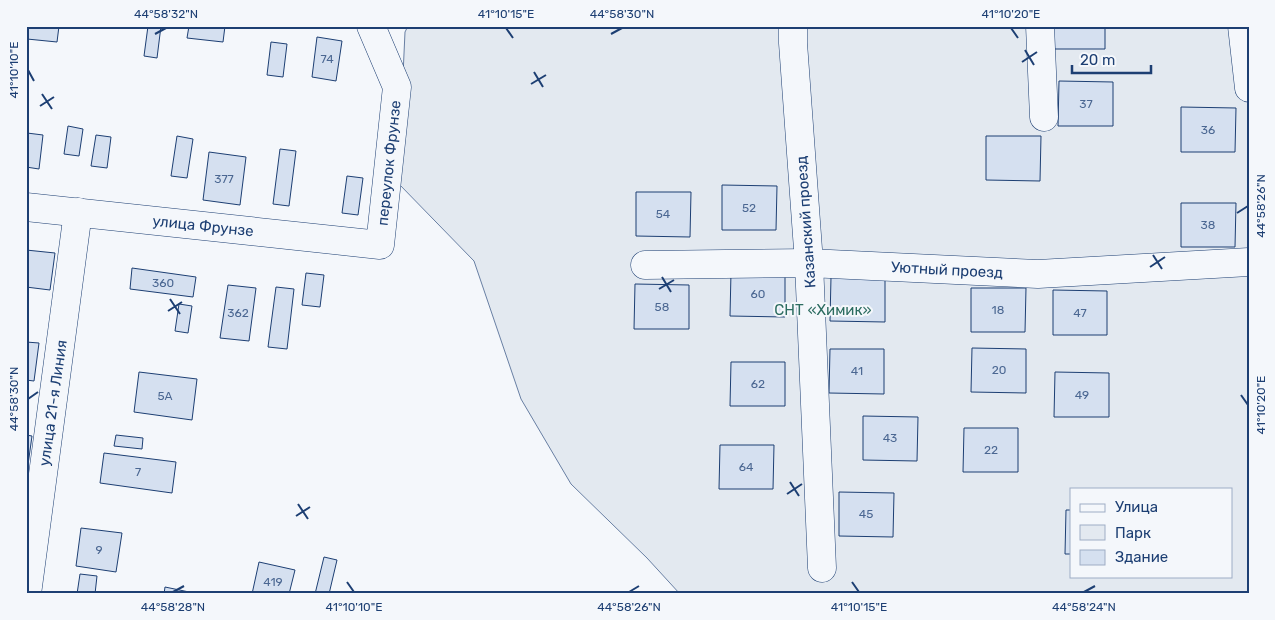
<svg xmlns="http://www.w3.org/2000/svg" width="1275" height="620" font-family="Rubik,sans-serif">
	<rect width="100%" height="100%" fill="#f4f7fb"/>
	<path fill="#e3e9f0" stroke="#687fa3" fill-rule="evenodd" d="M408,26h841v568h-569l-33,-36 -76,-74 -50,-85 -47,-138 -76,-78 7,-151zM1071,489h160v87h-160z"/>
	<g fill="#d5e0f0" stroke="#1d3f73">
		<polygon points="29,26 59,26 57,42 27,39"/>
		<polygon points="148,26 161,26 157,58 144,56"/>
		<polygon points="189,26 225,26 223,42 187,38"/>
		<polygon points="1051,26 1105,26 1105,49 1050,49"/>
		<polygon points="317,37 342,41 336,81 312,77"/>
		<polygon points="271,42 287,44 283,77 267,75"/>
		<polygon points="1059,81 1113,82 1113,126 1058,126"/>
		<polygon points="1181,107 1236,108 1235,152 1181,152"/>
		<polygon points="68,126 83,129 79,156 64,154"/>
		<polygon points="27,133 43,135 39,169 26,167"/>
		<polygon points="96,135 111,137 107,168 91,166"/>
		<polygon points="177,136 193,139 187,178 171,176"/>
		<polygon points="986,136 1041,136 1040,181 986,180"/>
		<polygon points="280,149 296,151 289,206 273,204"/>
		<polygon points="209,152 246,157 240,205 203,200"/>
		<polygon points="347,176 363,178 358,215 342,213"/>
		<polygon points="722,185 777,186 776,230 722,230"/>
		<polygon points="636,192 691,192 690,237 636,236"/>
		<polygon points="1181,203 1236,203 1235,247 1181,247"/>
		<polygon points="26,250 55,253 50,290 26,287"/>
		<polygon points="132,268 196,277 193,297 130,289"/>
		<polygon points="731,272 785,272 785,317 730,316"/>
		<polygon points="306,273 324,275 320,307 302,305"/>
		<polygon points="831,277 885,277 885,322 830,321"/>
		<polygon points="635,284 689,285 689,329 634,329"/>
		<polygon points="228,285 256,288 249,341 220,338"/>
		<polygon points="276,287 294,289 287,349 268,347"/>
		<polygon points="971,288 1026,288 1025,332 971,332"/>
		<polygon points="1053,290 1107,291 1107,335 1053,335"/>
		<polygon points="179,304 192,306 188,333 175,331"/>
		<polygon points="26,342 39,343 34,381 26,380"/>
		<polygon points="972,348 1026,349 1026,393 971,392"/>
		<polygon points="830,349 884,349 884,394 829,393"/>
		<polygon points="731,362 785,362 785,406 730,406"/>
		<polygon points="139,372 197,379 192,420 134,412"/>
		<polygon points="1055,372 1109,373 1109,417 1054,417"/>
		<polygon points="863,416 918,417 917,461 863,460"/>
		<polygon points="964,428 1018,428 1018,472 963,472"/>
		<polygon points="26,435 32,436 27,472 26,472"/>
		<polygon points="116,435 143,438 142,449 114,446"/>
		<polygon points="720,445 774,445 773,489 719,489"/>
		<polygon points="104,453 176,462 172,493 100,483"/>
		<polygon points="839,492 894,493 893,537 839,536"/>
		<polygon points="1066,510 1071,510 1071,554 1065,554"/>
		<polygon points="81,528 122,533 116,572 76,566"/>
		<polygon points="324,557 337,560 329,594 315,594"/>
		<polygon points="259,562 295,570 289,594 252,594"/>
		<polygon points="80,574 97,576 95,594 77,594"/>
		<polygon points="165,587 194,593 193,594 164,594"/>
	</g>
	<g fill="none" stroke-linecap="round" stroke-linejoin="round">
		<defs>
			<g id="minor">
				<polyline points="793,26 793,43 809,263 822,568"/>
				<polyline points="1040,26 1044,117"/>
				<polyline points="1242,26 1249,88"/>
				<polyline points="26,207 380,245 397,87 371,26"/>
				<polyline points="645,265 809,263 1038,274 1249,262"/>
				<polyline points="27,594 78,212"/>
			</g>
		</defs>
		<use href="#minor" stroke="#1d3f73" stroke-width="29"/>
		<use href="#minor" stroke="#f4f7fb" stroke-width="28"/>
	</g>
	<path fill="none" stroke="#1d3f73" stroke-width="2" d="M506,28l7,10M1011,28l7,10M155,34l11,-6M611,34l11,-6M1025,50l9,15M1022,62l15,-10M28,70l6,11M534,72l9,15M531,84l15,-9M42,94l10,15M40,106l14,-9M1237,213l11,-7M1153,255l9,14M1150,267l15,-10M662,277l9,15M659,289l15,-9M170,299l10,15M168,311l14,-9M1241,395l7,10M28,399l10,-7M790,482l9,14M787,494l15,-10M298,504l10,15M296,516l14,-9M347,582l7,10M852,582l7,10M173,592l11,-6M629,592l10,-6M1084,592l11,-6"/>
	<g text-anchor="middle" stroke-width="4" stroke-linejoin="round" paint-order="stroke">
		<g font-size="12" fill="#4b6792">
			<text x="327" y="63">74</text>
			<text x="1086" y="108">37</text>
			<text x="1208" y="134">36</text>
			<text x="224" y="183">377</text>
			<text x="749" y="212">52</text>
			<text x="663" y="218">54</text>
			<text x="1208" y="229">38</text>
			<text x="163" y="287">360</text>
			<text x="758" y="298">60</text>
			<text x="662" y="311">58</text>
			<text x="998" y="314">18</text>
			<text x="238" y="317">362</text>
			<text x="1080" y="317">47</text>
			<text x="999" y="374">20</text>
			<text x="857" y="375">41</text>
			<text x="758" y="388">62</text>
			<text x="1082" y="399">49</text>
			<text x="165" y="400">5А</text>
			<text x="890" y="442">43</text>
			<text x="991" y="454">22</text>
			<text x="746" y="471">64</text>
			<text x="138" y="476">7</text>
			<text x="866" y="518">45</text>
			<text x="99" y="554">9</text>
			<text x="273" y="586">419</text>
		</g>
		<g font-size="15" fill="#1d3f73" stroke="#f4f7fb">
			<text transform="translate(389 163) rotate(-84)" y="5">переулок Фрунзе</text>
			<text transform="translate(806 222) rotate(-94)" y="5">Казанский проезд</text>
			<text transform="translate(203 226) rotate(6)" y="5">улица Фрунзе</text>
			<text transform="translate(947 270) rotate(3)" y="5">Уютный проезд</text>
			<text transform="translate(53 403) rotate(-82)" y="5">улица 21-я Линия</text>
		</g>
		<g font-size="15" fill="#2c6c60" stroke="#f4f7fb">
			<text x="823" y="315">СНТ «Химик»</text>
		</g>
	</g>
	<rect width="1275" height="620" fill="none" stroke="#f4f7fb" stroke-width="55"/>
	<rect x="1070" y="488" width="162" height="90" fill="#f4f7fb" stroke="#9eadc5"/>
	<rect x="1080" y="504" width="25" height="8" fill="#f4f7fb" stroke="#9eadc5"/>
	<text x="1115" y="512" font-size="15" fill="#1d3f73">Улица</text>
	<rect x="1080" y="525" width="25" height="15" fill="#e3e9f0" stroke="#9eadc5"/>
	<text x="1115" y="538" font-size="15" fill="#1d3f73">Парк</text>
	<rect x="1080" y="550" width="25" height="15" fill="#d5e0f0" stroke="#9eadc5"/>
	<text x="1115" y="562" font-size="15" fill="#1d3f73">Здание</text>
	<path d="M1072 65v8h79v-8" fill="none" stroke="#1d3f73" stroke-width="2.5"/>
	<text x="1080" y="65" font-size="15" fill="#1d3f73" stroke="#f4f7fb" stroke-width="4" paint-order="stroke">20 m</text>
	<rect x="28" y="28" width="1220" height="564" fill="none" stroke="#1d3f73" stroke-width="2"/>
	<g font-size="12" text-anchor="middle" fill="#1d3f73">
		<text x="166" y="18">44°58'32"N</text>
		<text x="506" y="18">41°10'15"E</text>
		<text x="622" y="18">44°58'30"N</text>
		<text x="1011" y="18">41°10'20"E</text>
		<text transform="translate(14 70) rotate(-90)" y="4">41°10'10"E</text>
		<text transform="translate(1261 206) rotate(-90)" y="4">44°58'26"N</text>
		<text transform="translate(14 399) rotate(-90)" y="4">44°58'30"N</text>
		<text transform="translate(1261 405) rotate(-90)" y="4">41°10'20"E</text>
		<text x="173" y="611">44°58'28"N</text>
		<text x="354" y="611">41°10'10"E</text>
		<text x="629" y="611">44°58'26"N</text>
		<text x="859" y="611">41°10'15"E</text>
		<text x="1084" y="611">44°58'24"N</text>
	</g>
</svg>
